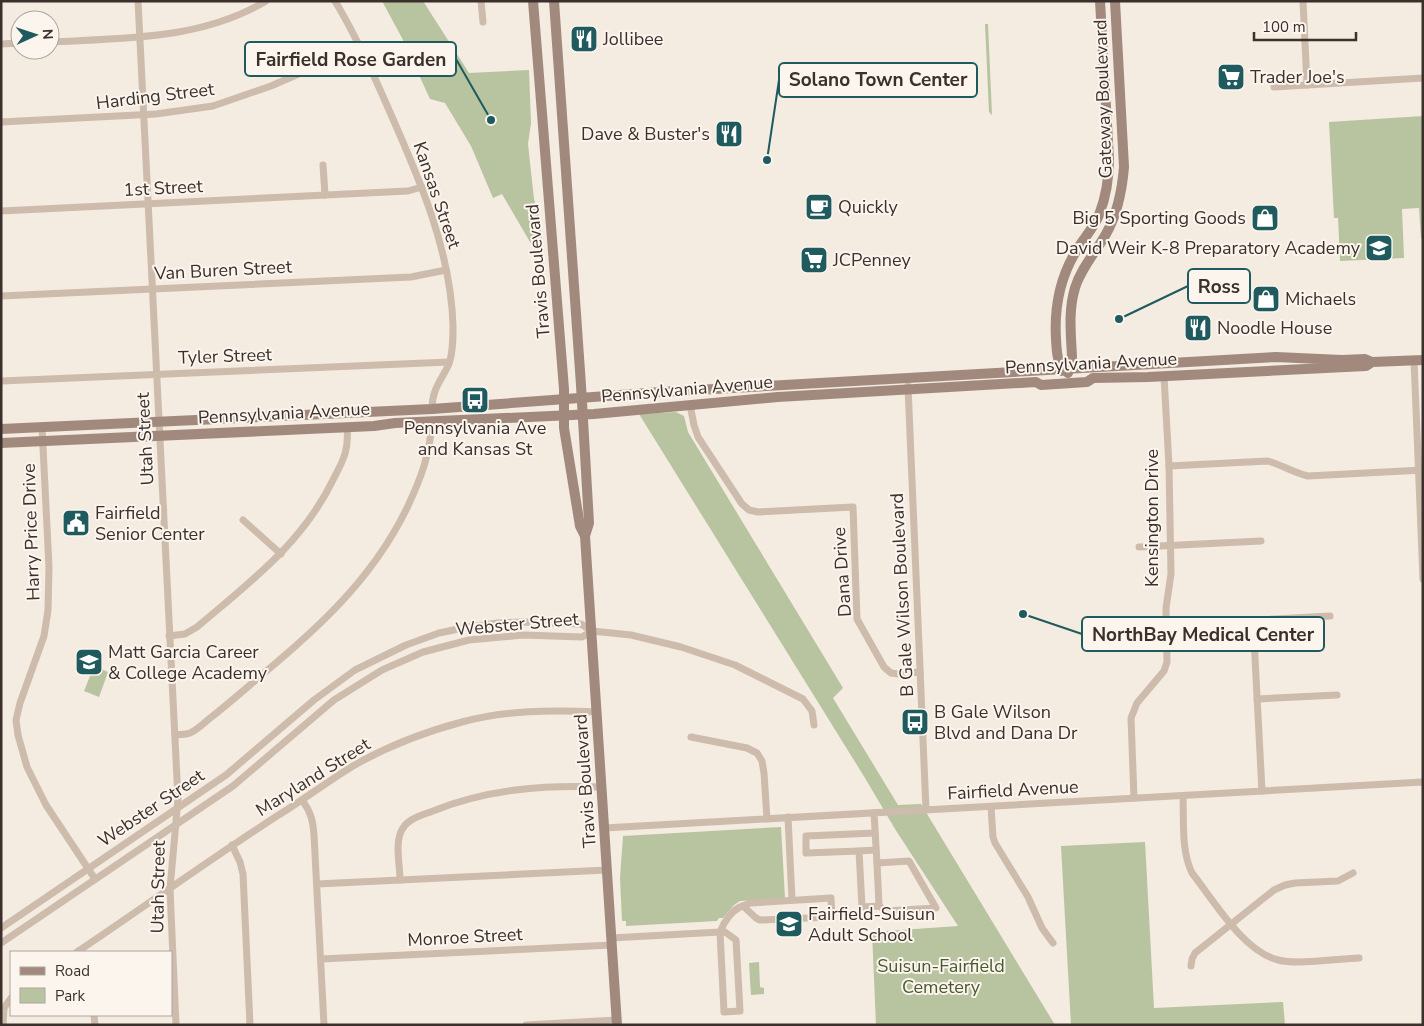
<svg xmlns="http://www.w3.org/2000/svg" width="1424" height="1026" font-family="'Nunito Sans',sans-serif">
	<rect width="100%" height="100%" fill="#f4ebe1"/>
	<g fill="#b8c4a0">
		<polygon points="382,1 423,1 469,73 529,70 531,123 528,144 534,199 540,220 544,266 502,194 493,198 471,146 445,103 430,99 402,38"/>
		<polygon points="985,24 988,24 992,115 989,112"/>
		<polygon points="1423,116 1423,238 1421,238 1419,208 1402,209 1404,258 1340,261 1338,218 1334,218 1329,122"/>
		<polygon points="676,412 684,416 688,432 843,688 833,698 898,805 921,804 1055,1025 876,1025 872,932 958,926 895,829 865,778 639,414"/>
		<polygon points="94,666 108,672 99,697 84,691"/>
		<polygon points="781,827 785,898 740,901 734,905 723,918 719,918 717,921 626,926 626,921 622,921 620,878 623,836"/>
		<polygon points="1145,842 1154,1008 1283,1002 1285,1025 1071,1025 1061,846"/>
		<polygon points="759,962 760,987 764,988 764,994 751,995 749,963"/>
	</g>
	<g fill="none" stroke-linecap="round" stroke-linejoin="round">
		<g stroke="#cdbbac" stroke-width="7">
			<polyline points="138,1 178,799 170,889 176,1025"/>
			<path d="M335,1c21,35 38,72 54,109 30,68 62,140 64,216 0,13 0,26 -4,38 -8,17 -17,25 -17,45"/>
			<polyline points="481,1 483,22"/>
			<polyline points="1303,1 1307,85"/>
			<path d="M50,42c74,-4 151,-2 216,-41"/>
			<polyline points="1,44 20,43"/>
			<polyline points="1274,87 1423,78"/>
			<polyline points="1,122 156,114 213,106 271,86 317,66 359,45"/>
			<polyline points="323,165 325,195"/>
			<polyline points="1,211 408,191 422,187"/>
			<polyline points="1,296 411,277 446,270"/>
			<polyline points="1414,360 1423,579"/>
			<polyline points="1,381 449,362"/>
			<polyline points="908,386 926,810"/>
			<polyline points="690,405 694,425 698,437 742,504 749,510 758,512 853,507 857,619 884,667 891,673 898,674 920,672"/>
			<polyline points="42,427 49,567 48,610 44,636 20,703 16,720 18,735 27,767 46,805 95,879"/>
			<path d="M1169,466l99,-5c14,4 26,12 40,15l115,-6"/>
			<polyline points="243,520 281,554"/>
			<polyline points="1139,547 1261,541"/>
			<polyline points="1253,620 1262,791"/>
			<polyline points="1167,625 1330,616"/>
			<path d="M169,636l16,-2 12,-7c53,-45 106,-84 137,-149 10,-19 15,-29 13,-51"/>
			<polyline points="1257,699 1337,695"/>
			<path d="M175,735c5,-1 10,0 15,-2 7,-3 13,-9 19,-14 14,-11 27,-22 41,-34 63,-53 120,-101 157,-177 14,-30 23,-53 25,-87"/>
			<polyline points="691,737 747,748 757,753 762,761 764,773 767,819"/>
			<path d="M1183,796c1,25 -2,54 9,77 22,28 51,78 86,87 19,5 59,-1 81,-2"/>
			<polyline points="1134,798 1131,718 1137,703 1164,671 1167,662 1166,608 1171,574 1169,466 1164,376"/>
			<path d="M302,800c9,12 11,21 12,35l10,190"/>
			<polyline points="991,807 993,837 995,843 1028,897 1042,928 1053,943"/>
			<polyline points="874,813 877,863 909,861 936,908 886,911 879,906 862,907 859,851 876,850"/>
			<polyline points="788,817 792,900"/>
			<polyline points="604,828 1423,782"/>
			<polyline points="232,845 240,862 243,874 250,1025"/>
			<polyline points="859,851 806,853 806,836 875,833"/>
			<polyline points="877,863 879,906"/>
			<path d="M400,880c0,-16 -6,-39 3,-52 6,-10 20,-13 30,-17 54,-22 110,-26 168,-24"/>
			<polyline points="317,884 607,870"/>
			<polygon points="831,898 832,917 760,920 756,918 743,906 750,903"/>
			<polyline points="1,928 226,775 314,700 355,670 406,645 439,633 468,627 498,623 524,622 581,624 592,631 631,635 681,647 735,665 803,699 812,711 814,725"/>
			<polygon points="720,932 725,932 736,940 740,1011 724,1012"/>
			<path d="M611,938l109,-6c4,-10 12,-23 23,-26"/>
			<polyline points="1,943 233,786 334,700 382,670 423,652 469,640 523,635 582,637 592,631"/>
			<path d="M77,952c67,-45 132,-92 200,-136 26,-16 50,-34 76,-50 33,-19 71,-34 109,-44 43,-12 90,-12 135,-10"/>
			<polyline points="321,959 612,945"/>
			<polyline points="1191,966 1192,959 1195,953 1274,890 1285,885 1295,883 1338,881 1353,873"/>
			<polyline points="94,1015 95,1025"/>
			<polyline points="3,1025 4,1008 11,998"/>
			<polyline points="526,1025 617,1020"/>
		</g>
		<g stroke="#a18a7d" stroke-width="10">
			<polyline points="533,1 564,389 564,428 580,526 585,536"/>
			<polyline points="554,1 581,385 589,523 585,536 617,1025"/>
			<path d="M1061,371l11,-14c-1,-23 -4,-46 3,-69 6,-20 21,-36 31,-54 12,-21 16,-43 18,-67l-9,-166"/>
			<path d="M1068,373c-12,-9 -11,-21 -12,-34 -2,-34 4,-63 22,-91 7,-11 16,-21 21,-33 7,-18 10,-36 10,-56l-9,-158"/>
			<polyline points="1,429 432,409 661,392 1276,357 1342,360 1365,359 1372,362 1423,360"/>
			<polyline points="1,443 374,426 395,423 594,414 778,397 1036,382 1041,385 1087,382 1093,378 1148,377 1366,366 1372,362"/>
		</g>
	</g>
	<defs>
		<symbol id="restaurant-square" viewBox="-11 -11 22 22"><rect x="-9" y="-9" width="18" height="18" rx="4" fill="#1f5a5e" stroke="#fbf5ee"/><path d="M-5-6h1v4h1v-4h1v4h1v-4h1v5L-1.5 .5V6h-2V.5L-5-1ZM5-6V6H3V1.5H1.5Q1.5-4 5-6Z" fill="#fff"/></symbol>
		<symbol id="supermarket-square" viewBox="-11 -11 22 22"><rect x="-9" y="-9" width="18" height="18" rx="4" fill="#1f5a5e" stroke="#fbf5ee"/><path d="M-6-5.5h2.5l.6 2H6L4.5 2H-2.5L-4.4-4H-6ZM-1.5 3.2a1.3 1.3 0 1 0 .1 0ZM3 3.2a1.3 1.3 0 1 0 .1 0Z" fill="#fff"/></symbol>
		<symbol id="cafe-square" viewBox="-11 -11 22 22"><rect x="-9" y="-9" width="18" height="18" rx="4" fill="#1f5a5e" stroke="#fbf5ee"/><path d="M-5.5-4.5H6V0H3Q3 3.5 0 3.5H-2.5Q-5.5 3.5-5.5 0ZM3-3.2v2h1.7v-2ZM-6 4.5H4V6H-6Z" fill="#fff"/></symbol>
		<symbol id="shop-square" viewBox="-11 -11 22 22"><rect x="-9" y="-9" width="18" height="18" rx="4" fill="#1f5a5e" stroke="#fbf5ee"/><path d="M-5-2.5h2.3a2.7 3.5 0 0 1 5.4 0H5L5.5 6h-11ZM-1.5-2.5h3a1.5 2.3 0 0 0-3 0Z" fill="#fff"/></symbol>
		<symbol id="school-square" viewBox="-11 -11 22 22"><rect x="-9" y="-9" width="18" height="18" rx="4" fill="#1f5a5e" stroke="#fbf5ee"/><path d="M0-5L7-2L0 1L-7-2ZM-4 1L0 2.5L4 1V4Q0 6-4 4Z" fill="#fff"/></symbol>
		<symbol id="bus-square" viewBox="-11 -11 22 22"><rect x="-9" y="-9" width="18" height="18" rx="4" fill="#1f5a5e" stroke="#fbf5ee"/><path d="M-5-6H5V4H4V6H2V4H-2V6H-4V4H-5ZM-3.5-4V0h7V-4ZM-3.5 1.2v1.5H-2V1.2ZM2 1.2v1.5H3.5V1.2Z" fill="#fff"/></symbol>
		<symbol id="civic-square" viewBox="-11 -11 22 22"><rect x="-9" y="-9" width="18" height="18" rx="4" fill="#1f5a5e" stroke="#fbf5ee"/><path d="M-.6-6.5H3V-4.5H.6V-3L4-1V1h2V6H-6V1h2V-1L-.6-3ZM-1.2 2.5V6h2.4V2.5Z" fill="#fff"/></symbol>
	</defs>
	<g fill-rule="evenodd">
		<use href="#restaurant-square" x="568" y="23" width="32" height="32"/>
		<use href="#supermarket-square" x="1215" y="61" width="32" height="32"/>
		<use href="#restaurant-square" x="713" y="118" width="32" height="32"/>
		<use href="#cafe-square" x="803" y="191" width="32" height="32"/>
		<use href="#shop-square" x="1249" y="202" width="32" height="32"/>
		<use href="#school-square" x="1363" y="232" width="32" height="32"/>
		<use href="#supermarket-square" x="798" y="244" width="32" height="32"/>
		<use href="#shop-square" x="1250" y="283" width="32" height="32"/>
		<use href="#restaurant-square" x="1182" y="312" width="32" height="32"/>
		<use href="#bus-square" x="459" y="384" width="32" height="32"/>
		<use href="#civic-square" x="60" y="507" width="32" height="32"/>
		<use href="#school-square" x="73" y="646" width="32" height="32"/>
		<use href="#bus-square" x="899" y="706" width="32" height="32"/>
		<use href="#school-square" x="773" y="908" width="32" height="32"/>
	</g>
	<g text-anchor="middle" stroke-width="4" stroke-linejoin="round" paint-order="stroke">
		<g font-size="18" fill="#3b302b" stroke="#fbf5ee" text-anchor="start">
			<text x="603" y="45">Jollibee</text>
			<text x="1250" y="83">Trader Joe's</text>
			<text x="710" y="140" text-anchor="end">Dave &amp; Buster's</text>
			<text x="838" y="213">Quickly</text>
			<text x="1246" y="224" text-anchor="end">Big 5 Sporting Goods</text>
			<text x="1360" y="254" text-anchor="end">David Weir K-8 Preparatory Academy</text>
			<text x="833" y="266">JCPenney</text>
			<text x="1285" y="305">Michaels</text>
			<text x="1217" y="334">Noodle House</text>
			<text x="475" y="434" text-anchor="middle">Pennsylvania Ave<tspan x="475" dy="21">and Kansas St</tspan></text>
			<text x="95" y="519">Fairfield<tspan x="95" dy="21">Senior Center</tspan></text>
			<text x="108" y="658">Matt Garcia Career<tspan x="108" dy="21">&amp; College Academy</tspan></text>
			<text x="934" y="718">B Gale Wilson<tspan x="934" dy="21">Blvd and Dana Dr</tspan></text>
			<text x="808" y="920">Fairfield-Suisun<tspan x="808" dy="21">Adult School</tspan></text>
		</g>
		<g font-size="18" fill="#3b302b" stroke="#fbf5ee">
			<text transform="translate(155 96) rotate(-7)" y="6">Harding Street</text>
			<text transform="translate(1103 99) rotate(-92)" y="6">Gateway Boulevard</text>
			<text transform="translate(163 188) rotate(-3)" y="6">1st Street</text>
			<text transform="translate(437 195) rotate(71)" y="6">Kansas Street</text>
			<text transform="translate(223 270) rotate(-3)" y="6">Van Buren Street</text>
			<text transform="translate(538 271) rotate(-95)" y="6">Travis Boulevard</text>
			<text transform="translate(225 356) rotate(-2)" y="6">Tyler Street</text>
			<text transform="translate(1091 363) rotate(-3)" y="6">Pennsylvania Avenue</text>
			<text transform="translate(687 389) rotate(-5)" y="6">Pennsylvania Avenue</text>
			<text transform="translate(284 413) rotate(-3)" y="6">Pennsylvania Avenue</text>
			<text transform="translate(145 439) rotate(-93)" y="6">Utah Street</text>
			<text transform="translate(1152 518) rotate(-90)" y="6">Kensington Drive</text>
			<text transform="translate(31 532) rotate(-92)" y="6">Harry Price Drive</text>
			<text transform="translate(842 572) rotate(-94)" y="6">Dana Drive</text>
			<text transform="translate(902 595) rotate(-93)" y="6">B Gale Wilson Boulevard</text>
			<text transform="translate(517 624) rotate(-5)" y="6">Webster Street</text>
			<text transform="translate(313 777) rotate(-32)" y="6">Maryland Street</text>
			<text transform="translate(585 781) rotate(-94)" y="6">Travis Boulevard</text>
			<text transform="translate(1013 790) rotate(-3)" y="6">Fairfield Avenue</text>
			<text transform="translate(151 808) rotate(-34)" y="6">Webster Street</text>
			<text transform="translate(158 887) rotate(-89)" y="6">Utah Street</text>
			<text transform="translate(465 937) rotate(-3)" y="6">Monroe Street</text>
		</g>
		<g font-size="18" fill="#4a5a2e" stroke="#fbf5ee">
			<text x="941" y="972">Suisun-Fairfield<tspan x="941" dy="21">Cemetery</tspan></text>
		</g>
	</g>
	<path fill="none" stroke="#1f5a5e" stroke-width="2" d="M491 120L456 59M767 160L779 80M1119 319L1188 286M1023 614L1082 634"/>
	<g fill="#1f5a5e" stroke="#fbf5ee" stroke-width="2">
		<circle cx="491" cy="120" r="5"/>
		<circle cx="767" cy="160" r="5"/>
		<circle cx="1119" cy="319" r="5"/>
		<circle cx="1023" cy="614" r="5"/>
	</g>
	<g fill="#fbf5ee" stroke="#1f5a5e" stroke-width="2">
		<rect x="245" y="42" width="211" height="34" rx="5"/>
		<rect x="779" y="63" width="198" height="34" rx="5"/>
		<rect x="1188" y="269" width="62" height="34" rx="5"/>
		<rect x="1082" y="617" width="242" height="34" rx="5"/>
	</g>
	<g font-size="19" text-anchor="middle" font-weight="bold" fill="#3b302b">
		<text x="351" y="66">Fairfield Rose Garden</text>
		<text x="878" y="86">Solano Town Center</text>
		<text x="1219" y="293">Ross</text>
		<text x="1203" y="641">NorthBay Medical Center</text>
	</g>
	<rect width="1424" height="1026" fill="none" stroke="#3b302b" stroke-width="5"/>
	<rect x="10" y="951" width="162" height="65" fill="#fbf5ee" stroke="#aea6a0"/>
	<rect x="20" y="967" width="25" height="8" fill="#a18a7d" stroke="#aea6a0"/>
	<text x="55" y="976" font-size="15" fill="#3b302b">Road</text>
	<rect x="20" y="988" width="25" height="15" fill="#b8c4a0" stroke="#aea6a0"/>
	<text x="55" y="1001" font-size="15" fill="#3b302b">Park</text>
	<g transform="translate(35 35) rotate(87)"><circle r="24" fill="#fbf5ee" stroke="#aea6a0"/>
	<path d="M0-4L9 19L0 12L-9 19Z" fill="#1f5a5e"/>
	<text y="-8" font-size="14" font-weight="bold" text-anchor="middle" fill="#3b302b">N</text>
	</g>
	<path d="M1254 32v8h102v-8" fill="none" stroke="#3b302b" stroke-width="2.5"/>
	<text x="1262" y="32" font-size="15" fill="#3b302b" stroke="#fbf5ee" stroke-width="4" paint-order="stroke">100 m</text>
</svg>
